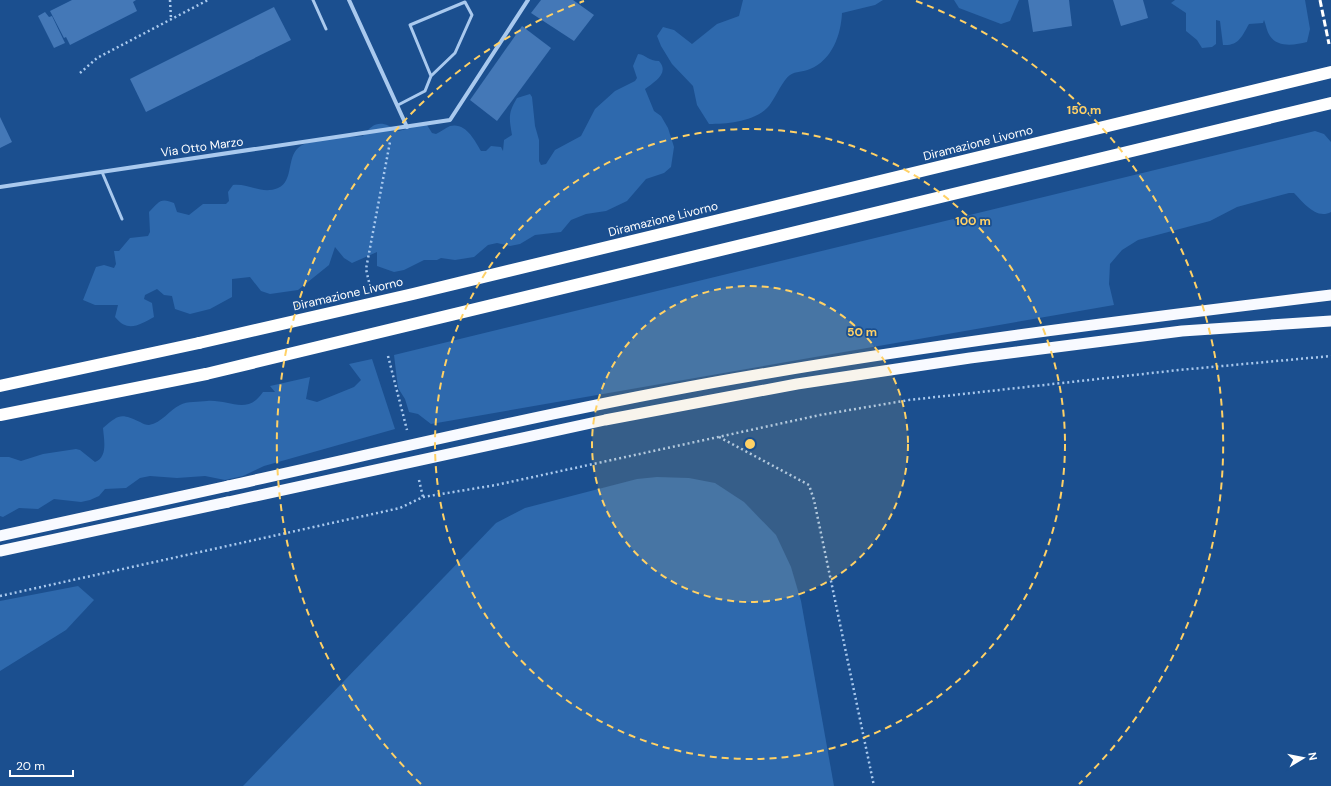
<svg xmlns="http://www.w3.org/2000/svg" width="1331" height="786" font-family="'DM Sans',sans-serif">
	<rect width="100%" height="100%" fill="#1b4f8f"/>
	<g fill="#2e69ad">
		<path d="M743,0h140l-8,5 -33,8c-1,22 -10,47 -32,56 -7,3 -14,2 -20,6 -7,5 -14,21 -19,28 -11,18 -42,21 -62,21l-12,-19 -4,-19 -21,-22 -11,-18 -4,-10 6,-9 11,3 18,14 25,-20 22,-8z"/>
		<polygon points="954,0 1019,0 1010,21 1001,24 959,8"/>
		<path d="M1175,0h130l5,29 -3,13c-12,3 -29,6 -37,-6 -3,-4 -4,-11 -6,-16l-1,3 -14,1c-7,12 -10,22 -26,21l-3,-24 -4,-1v24l-4,3 -10,1 -5,-8 -11,-9v-18l-15,-10z"/>
		<path d="M638,54c9,1 10,7 21,7 11,12 -5,21 -14,28l9,22 7,5 7,12 6,19 -3,20 -7,6 -18,6 -19,22 -21,10 -20,3 -15,6 -10,12 -26,3 -15,9 -10,2 -13,-3 -9,2 -14,12 -19,3 -14,-2 -4,2h-13l-20,10 -10,2 -17,-6v-14l-25,11 -8,-5 -9,-11 -6,18 -31,25 -28,4 -9,-3 -11,-14 -18,2v18l-22,12 -20,5 -15,-5 -3,-13 -8,-1 -7,-6 -12,6 -1,4 8,4 2,14c-15,8 -26,16 -39,0l3,-12h-23l-12,-5 13,-33 8,-2 10,3 2,-4 -2,-13h5l11,-13 18,-2 2,-4 -1,-20c10,-10 11,-15 25,-9l3,9 12,3 14,-11h23l3,-3 -1,-9 5,-7c15,-2 29,10 45,3 17,-7 7,-34 24,-43 16,-7 44,-8 61,-9 12,-16 19,-15 36,-5l24,-7 4,1 5,8 4,1c4,-2 10,-6 14,-8 16,-4 25,15 31,25h5l5,-5 10,1 2,4 1,-11 8,-5c-3,-17 -4,-22 5,-37l13,-4 2,3 3,29 4,14v21l2,4 5,-1 9,-14 26,-14 14,-27 20,-18 20,-10 2,-3 -4,-12z"/>
		<path d="M1315,131l9,3 7,8v70c-15,8 -28,-10 -37,-19h-5l-52,14 -27,14 -72,19 -16,10 -12,14 -1,20 5,21 -683,119 -13,-10 -9,-2 -4,-13 -7,-11 -4,-33z"/>
		<path d="M372,359l23,70 -131,37 -21,10 -18,4 -20,-4 -28,2 -27,-2 -10,2 -14,10 -21,1 -6,7 -9,4 -9,2 -27,-3 -16,10 -19,-1 -16,9 -3,-1v-59h9l12,4 22,-7 33,-5 4,1 15,12c13,-5 9,-22 8,-34 16,-14 18,-15 37,-6 3,2 6,3 9,3 13,-2 20,-15 31,-20 7,-4 19,-3 27,-4 22,-2 40,15 56,-9h12l-5,-6 40,-9 -4,22 11,3 37,-15 7,-7 -12,-16z"/>
		<polygon points="657,477 689,478 715,483 744,502 776,535 791,567 801,601 834,786 243,786 496,523 525,508 637,479"/>
		<polygon points="78,586 94,600 66,630 0,671 0,601"/>
	</g>
	<g fill="#4478b7">
		<polygon points="72,0 136,0 133,2 137,11 70,45 66,37 64,38 50,11"/>
		<polygon points="541,0 573,0 594,15 574,41 531,13"/>
		<polygon points="1028,0 1069,0 1072,26 1033,32"/>
		<polygon points="1113,0 1143,0 1148,18 1121,26"/>
		<polygon points="274,7 291,40 146,112 130,79"/>
		<polygon points="45,12 49,17 52,16 65,43 54,48 38,16"/>
		<polygon points="522,26 551,48 497,121 470,100"/>
		<polygon points="0,117 12,142 0,148"/>
	</g>
	<g fill="none" stroke-linecap="round" stroke-linejoin="round">
		<g stroke="#a9c9ee" stroke-width="2.5" stroke-dasharray="2 3" stroke-linecap="butt">
			<polyline points="170,0 171,19"/>
			<polyline points="80,73 97,58 208,0"/>
			<polyline points="369,282 366,269 390,142"/>
			<polyline points="388,356 407,430"/>
			<polyline points="719,437 809,485 814,500 874,786"/>
			<polyline points="419,480 423,497"/>
			<polyline points="0,596 400,508 423,497 496,485 820,415 909,400 1179,370 1331,356"/>
		</g>
		<g stroke="#a9c9ee" stroke-width="3">
			<polyline points="313,0 326,29"/>
			<polyline points="398,105 425,91 431,76 410,25 465,2 472,15 455,53 431,76"/>
			<polyline points="102,172 122,219"/>
		</g>
		<g stroke="#a9c9ee" stroke-width="4">
			<polyline points="349,0 407,127"/>
			<polyline points="0,187 450,120 528,0"/>
		</g>
		<g stroke="#f8faff" stroke-width="11">
			<polyline points="0,536 228,486"/>
			<polyline points="0,551 228,502"/>
		</g>
		<g stroke="#fff" stroke-width="12">
			<polyline points="0,386 199,343"/>
			<polyline points="0,415 206,374"/>
		</g>
		<polyline stroke="#fff" stroke-width="3" stroke-dasharray="7 3" stroke-linecap="butt" points="1320,0 1329,44"/>
		<g stroke="#f8faff" stroke-width="11">
			<path d="M228,486c177,-39 355,-82 534,-112 189,-32 379,-56 569,-79"/>
			<polyline points="228,502 605,420 797,384 970,358 1182,331 1331,321"/>
		</g>
		<g stroke="#fff" stroke-width="12">
			<polyline points="199,343 413,294 1331,72"/>
			<polyline points="206,374 1331,103"/>
		</g>
	</g>
	<circle cx="750" cy="444" r="158" fill="#ffd166" fill-opacity=".12"/>
	<g fill="none" stroke="#ffd166" stroke-width="2" stroke-dasharray="7 5">
		<circle cx="750" cy="444" r="158"/>
		<circle cx="750" cy="444" r="315"/>
		<path d="M421 784A473 473 0 0 1 584 1M916 1A473 473 0 0 1 1079 784"/>
	</g>
	<g text-anchor="middle" stroke-width="3.5" stroke-linejoin="round" paint-order="stroke">
		<g font-size="12" fill="#fff" stroke="#1b4f8f">
			<text transform="translate(978 143) rotate(-14)" y="4">Diramazione Livorno</text>
			<text transform="translate(202 147) rotate(-8)" y="4">Via Otto Marzo</text>
			<text transform="translate(663 219) rotate(-14)" y="4">Diramazione Livorno</text>
			<text transform="translate(348 294) rotate(-13)" y="4">Diramazione Livorno</text>
		</g>
	</g>
	<circle cx="750" cy="444" r="6" fill="#ffd166" stroke="#1b4f8f" stroke-width="2"/>
	<g font-size="12" text-anchor="middle" font-weight="bold" fill="#ffd166" stroke="#1b4f8f" stroke-width="3.5" stroke-linejoin="round" paint-order="stroke">
		<text x="1084" y="114">150 m</text>
		<text x="973" y="225">100 m</text>
		<text x="862" y="336">50 m</text>
	</g>
	<g transform="translate(1303 758) rotate(80)" stroke="#1b4f8f" stroke-width="3" paint-order="stroke">
	<path d="M0-3L7 15L0 10L-7 15Z" fill="#ffffff"/>
	<text y="-6" font-size="11" font-weight="bold" text-anchor="middle" fill="#ffffff">N</text>
	</g>
	<path d="M10 770v6h63v-6" fill="none" stroke="#ffffff" stroke-width="2"/>
	<text x="16" y="770" font-size="12" fill="#ffffff" stroke="#1b4f8f" stroke-width="3" paint-order="stroke">20 m</text>
</svg>
